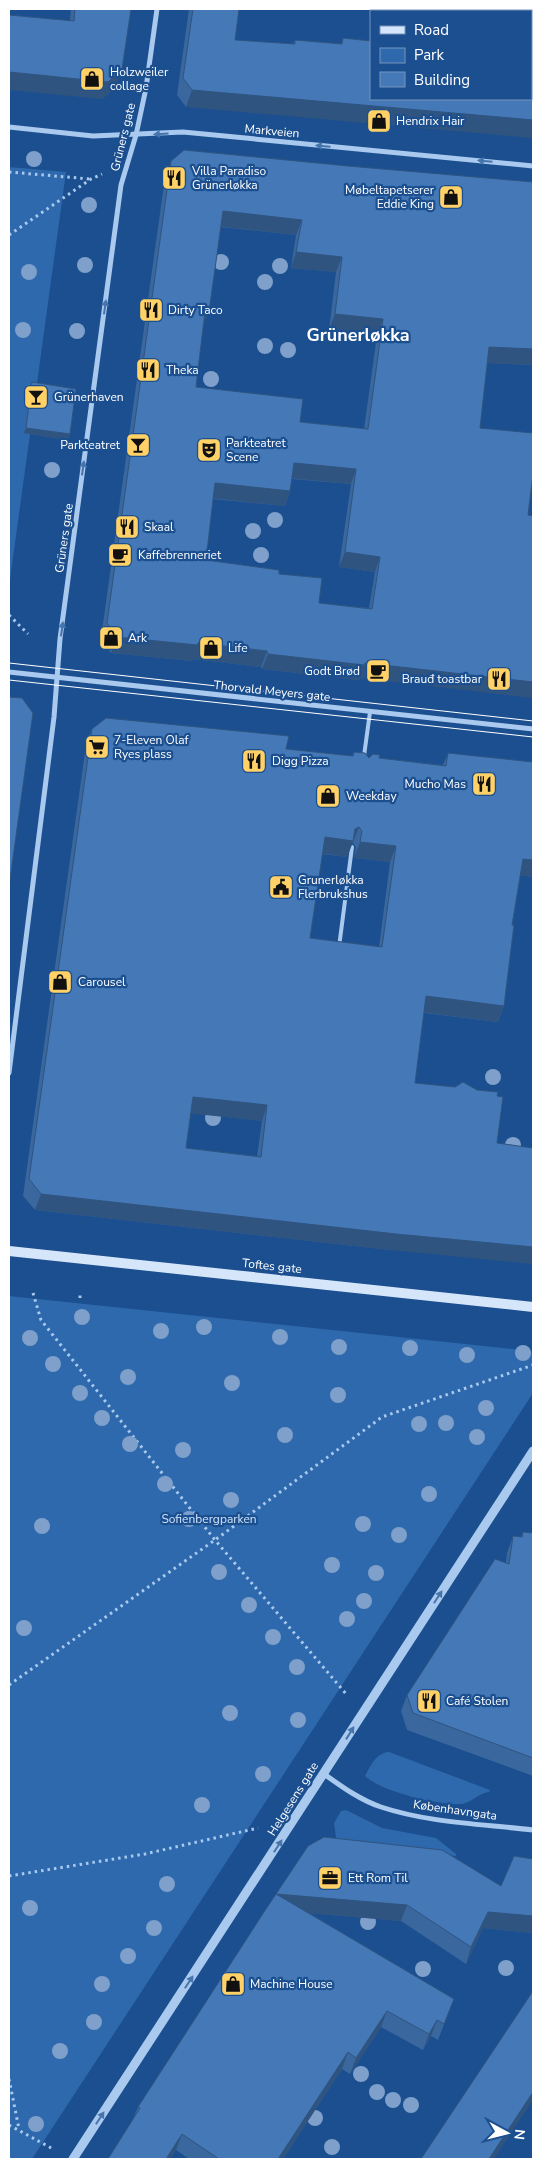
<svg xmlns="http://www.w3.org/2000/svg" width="542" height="2168" font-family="'Nunito Sans',sans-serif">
	<rect width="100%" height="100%" fill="#1b4f8f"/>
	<g fill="#2e69ad">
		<polygon points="9,167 66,172 9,587"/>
		<polygon points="9,1296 531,1351 533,1355 533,1393 32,2159 9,2159"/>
		<path d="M389,1752l101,38 -1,2c-11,1 -17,11 -28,12 -24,1 -79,-12 -96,-28 6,-11 11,-23 24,-24z"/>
		<polygon points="346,1810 382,1828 436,1838 456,1854 456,1856 343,1843 336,1838 334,1823 341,1811"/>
	</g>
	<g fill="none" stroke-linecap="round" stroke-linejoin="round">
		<g stroke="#a9c9ee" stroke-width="3" stroke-dasharray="2.5 4" stroke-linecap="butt">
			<polyline points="9,172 90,179"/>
			<polyline points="9,235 91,179 102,174"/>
			<polyline points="9,615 28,634"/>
			<polyline points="33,1293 41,1320 215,1540 347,1695"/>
			<polyline points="80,1298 80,1293"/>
			<polyline points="9,1685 215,1540 382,1417 533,1365"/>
			<polyline points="9,1876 145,1854 258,1828"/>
			<polyline points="9,2079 19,2129"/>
			<polyline points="9,2125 53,2149"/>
		</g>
		<g stroke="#a9c9ee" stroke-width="4">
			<polyline points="364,756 370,712"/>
			<polyline points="339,947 352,847"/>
		</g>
		<g stroke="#a9c9ee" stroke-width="5">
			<polyline points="9,127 93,136 183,132 533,166"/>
			<polyline points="9,672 533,729"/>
			<polyline points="9,1073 54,717 60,639 121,185 136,135 146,88 157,9"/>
			<path d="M324,1774c17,12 36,26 57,33 48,16 102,17 152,23"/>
		</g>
		<polyline stroke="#a9c9ee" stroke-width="9" points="73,2159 533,1451"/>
		<polyline stroke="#d6e6fa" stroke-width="10" points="9,1251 533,1307"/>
		<g stroke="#fff" stroke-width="1">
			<polyline points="9,663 533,721"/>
			<polyline points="9,680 533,737"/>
		</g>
	</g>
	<g fill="#7ea0ca">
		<circle cx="34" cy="159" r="8"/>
		<circle cx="89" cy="205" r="8"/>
		<circle cx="221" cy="262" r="8"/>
		<circle cx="85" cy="265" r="8"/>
		<circle cx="280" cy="266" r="8"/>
		<circle cx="29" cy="272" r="8"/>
		<circle cx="265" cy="282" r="8"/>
		<circle cx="23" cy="330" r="8"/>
		<circle cx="77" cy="331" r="8"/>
		<circle cx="265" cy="346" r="8"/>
		<circle cx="288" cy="350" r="8"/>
		<circle cx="211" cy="379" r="8"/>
		<circle cx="52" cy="470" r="8"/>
		<circle cx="275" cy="520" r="8"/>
		<circle cx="253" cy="531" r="8"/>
		<circle cx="261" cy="555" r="8"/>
		<circle cx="493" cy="1077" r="8"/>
		<circle cx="213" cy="1118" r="8"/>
		<circle cx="513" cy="1145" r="8"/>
		<circle cx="82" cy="1317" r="8"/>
		<circle cx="204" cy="1327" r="8"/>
		<circle cx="161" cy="1331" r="8"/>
		<circle cx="280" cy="1337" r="8"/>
		<circle cx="30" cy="1338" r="8"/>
		<circle cx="339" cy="1347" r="8"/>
		<circle cx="410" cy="1348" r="8"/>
		<circle cx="523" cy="1353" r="8"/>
		<circle cx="467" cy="1355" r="8"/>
		<circle cx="53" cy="1364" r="8"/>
		<circle cx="128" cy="1377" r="8"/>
		<circle cx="232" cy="1383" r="8"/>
		<circle cx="80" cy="1393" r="8"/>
		<circle cx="338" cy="1395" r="8"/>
		<circle cx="486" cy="1408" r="8"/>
		<circle cx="102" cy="1418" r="8"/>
		<circle cx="446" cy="1423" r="8"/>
		<circle cx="419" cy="1424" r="8"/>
		<circle cx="285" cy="1435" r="8"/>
		<circle cx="477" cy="1437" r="8"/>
		<circle cx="130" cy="1444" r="8"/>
		<circle cx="183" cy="1450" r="8"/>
		<circle cx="165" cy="1484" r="8"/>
		<circle cx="429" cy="1494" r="8"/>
		<circle cx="231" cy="1500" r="8"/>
		<circle cx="189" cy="1519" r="8"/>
		<circle cx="363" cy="1524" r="8"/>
		<circle cx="42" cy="1526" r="8"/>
		<circle cx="399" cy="1535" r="8"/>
		<circle cx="332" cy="1565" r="8"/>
		<circle cx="219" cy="1572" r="8"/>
		<circle cx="376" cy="1573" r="8"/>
		<circle cx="364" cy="1601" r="8"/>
		<circle cx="249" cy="1605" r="8"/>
		<circle cx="347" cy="1619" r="8"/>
		<circle cx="24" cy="1628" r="8"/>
		<circle cx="273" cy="1637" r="8"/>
		<circle cx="297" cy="1667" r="8"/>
		<circle cx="230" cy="1713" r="8"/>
		<circle cx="298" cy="1720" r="8"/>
		<circle cx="263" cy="1774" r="8"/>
		<circle cx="202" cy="1805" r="8"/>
		<circle cx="167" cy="1884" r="8"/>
		<circle cx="30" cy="1908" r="8"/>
		<circle cx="368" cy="1922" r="8"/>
		<circle cx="154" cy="1928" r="8"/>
		<circle cx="128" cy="1956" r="8"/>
		<circle cx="506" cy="1968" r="8"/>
		<circle cx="423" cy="1969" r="8"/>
		<circle cx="102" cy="1984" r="8"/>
		<circle cx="94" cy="2022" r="8"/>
		<circle cx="60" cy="2051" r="8"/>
		<circle cx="361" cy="2074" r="8"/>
		<circle cx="377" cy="2092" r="8"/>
		<circle cx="393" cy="2100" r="8"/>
		<circle cx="411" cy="2105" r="8"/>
		<circle cx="315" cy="2118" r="8"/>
		<circle cx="36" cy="2124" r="8"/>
		<circle cx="332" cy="2147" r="8"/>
	</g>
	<g fill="#3a679d" fill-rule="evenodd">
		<polygon points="71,9 131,9 116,87 102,99 70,20"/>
		<polygon points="189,9 239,9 235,40 293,44 295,40 341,44 343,38 371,41 186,107 177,95"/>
		<path d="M171,161l177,5 185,199 -46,-2 -128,317 -97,-11 -1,-2 -68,-8 -1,2 -81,-8 -10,-15 64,-461zM221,227l75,8 -5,33 45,4 -7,58 48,5 -13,94 -64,-7 -104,-35 7,-60zM292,479l59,5 -12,83 36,5 -6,36 -50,-5 -40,-29 -73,-14 7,-61 72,7 5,-15z"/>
		<polygon points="32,382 68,440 24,433 30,388"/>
		<path d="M92,729l260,27 2,-4 15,6h10l64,7 5,-12 85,124 -13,-2 -8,50 -8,81 -6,16 -74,-9 -34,237 -355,-40 -12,-14 63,-451zM353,843l3,4 -2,11 36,4 -11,85 -69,-9 12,-84 25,3 5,-13zM191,1113l71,8 -5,35 -71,-8z"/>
		<polygon points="523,1532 533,1533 533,1776 407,1730 401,1711 407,1695 506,1562 507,1553 513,1536 521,1537"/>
		<polygon points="533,1859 533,1933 483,1928 466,1964 401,1921 309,1913 454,1999 438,2040 431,2036 423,2050 381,2027 350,2074 342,2069 283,2159 189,2159 176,2150 170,2159 108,2159 133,2119 138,2107 266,1909 501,1886"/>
	</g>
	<g fill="#305480">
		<polygon points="122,69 116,87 102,99 9,90 9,72"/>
		<polygon points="192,90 533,120 533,138 186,107"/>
		<polygon points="223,211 302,220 296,235 217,226"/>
		<polygon points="296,252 342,257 336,272 291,268"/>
		<polygon points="205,311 209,312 203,327"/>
		<polygon points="335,314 383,319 377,335 329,330"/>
		<polygon points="489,347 533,349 533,365 483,363"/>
		<polygon points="26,428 70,434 68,440 24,433"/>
		<polygon points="294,463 356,469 351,484 288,478"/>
		<polygon points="215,483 290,491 285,506 210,498"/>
		<polygon points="345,552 380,557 375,572 339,567"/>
		<polygon points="117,637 198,643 267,651 261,667 193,659 192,661 111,653"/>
		<polygon points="268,654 365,663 533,682 533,698 359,678 359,680 262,669"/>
		<polygon points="359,827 347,857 319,853 325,837"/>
		<polygon points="360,842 396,846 390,862 354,858"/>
		<polygon points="523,859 533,860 533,877 517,875"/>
		<polygon points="426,996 504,1006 498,1022 420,1012"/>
		<polygon points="193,1097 267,1105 262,1121 187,1113"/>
		<polygon points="41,1194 533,1247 533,1264 390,1250 35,1210"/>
		<polygon points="276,1894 407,1905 401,1921 270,1910"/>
		<polygon points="488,1912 533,1916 533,1933 483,1928 466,1964 471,1947"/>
		<polygon points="387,2011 381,2027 350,2074 356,2058"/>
		<polygon points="437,2020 431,2036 423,2050 429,2034"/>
		<polygon points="348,2052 342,2069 283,2159 278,2159"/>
		<polygon points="533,2092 533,2100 494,2159 489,2159"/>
		<polygon points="182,2134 176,2150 170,2159 166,2159"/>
	</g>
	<g fill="#4478b7" stroke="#305480" fill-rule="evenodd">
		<polygon points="75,9 131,9 122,69 108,82 9,72 9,15 74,21"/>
		<polygon points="193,9 239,9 235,40 295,44 295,40 342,44 343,38 371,41 371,99 531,99 531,61 533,61 533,120 192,90 183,78"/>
		<path d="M184,150l164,16 185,16v167l-44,-2 -9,81 53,5v41l-5,41 5,1v166l-168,-19 -1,2 -96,-11 -1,-3 -69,-8 -1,2 -80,-8 -10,-14 64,-462zM223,211l79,9 -6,32 46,5 -7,57 48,5 -15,110 -68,-7 3,-23 -107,-12 9,-76 4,1zM294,463l62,6 -11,83 35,5 -8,52 -53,-6 3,-25 -43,-4v-4l-73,-10 9,-77 75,8z"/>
		<polygon points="32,382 76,389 70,434 26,428"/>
		<polygon points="9,697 22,698 33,713 9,887"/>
		<path d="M106,718l183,18 -3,13 67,7 1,-4 11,1 4,5 4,-4 7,1 -1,3 67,8 2,-13 85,9v98l-10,-1 -11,66h2l-10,81 -78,-10 -11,87 40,4 8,-5 14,8 21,2 -1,4 6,1 -6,46 36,5v99l-137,-13 -355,-40 -12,-15 63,-450zM359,827l3,4 -2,11 36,4 -14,101 -72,-9 15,-101 28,4 2,-12zM193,1097l74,8 -6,52 -75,-9z"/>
		<polygon points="523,1532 533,1533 533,1758 413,1713 407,1695 495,1559 509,1564 513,1536 522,1537"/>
		<polygon points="324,1837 442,1850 501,1886 514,1856 533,1859 533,1916 488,1912 471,1947 407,1905 276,1894 454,1999 444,2024 437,2020 429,2034 387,2011 356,2058 348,2052 278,2159 219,2159 182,2134 166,2159 108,2159 140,2108 138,2107 266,1909 308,1846"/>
		<polygon points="533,1991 533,2092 489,2159 421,2159"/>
	</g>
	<defs><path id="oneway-solid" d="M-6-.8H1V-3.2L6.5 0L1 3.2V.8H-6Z" transform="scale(1.25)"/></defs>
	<g fill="#4674ac">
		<use href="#oneway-solid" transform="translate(161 134) rotate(177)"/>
		<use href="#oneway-solid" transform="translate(323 146) rotate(-175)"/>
		<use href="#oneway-solid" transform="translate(485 161) rotate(-175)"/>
		<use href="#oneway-solid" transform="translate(105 307) rotate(-82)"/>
		<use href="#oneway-solid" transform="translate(83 468) rotate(-82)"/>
		<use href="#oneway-solid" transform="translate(62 629) rotate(-82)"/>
		<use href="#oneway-solid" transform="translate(438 1597) rotate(-57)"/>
		<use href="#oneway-solid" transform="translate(350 1733) rotate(-58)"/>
		<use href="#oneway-solid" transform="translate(278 1846) rotate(-57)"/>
		<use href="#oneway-solid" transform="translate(189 1982) rotate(-57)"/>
		<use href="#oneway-solid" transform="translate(100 2118) rotate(-57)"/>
	</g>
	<defs>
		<symbol id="shop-square" viewBox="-11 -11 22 22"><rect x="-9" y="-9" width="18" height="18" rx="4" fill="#ffd166" stroke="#1b4f8f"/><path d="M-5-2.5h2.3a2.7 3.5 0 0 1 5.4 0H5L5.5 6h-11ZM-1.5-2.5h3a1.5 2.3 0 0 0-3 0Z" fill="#111"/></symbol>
		<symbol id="restaurant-square" viewBox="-11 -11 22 22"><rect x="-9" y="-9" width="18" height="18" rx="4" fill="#ffd166" stroke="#1b4f8f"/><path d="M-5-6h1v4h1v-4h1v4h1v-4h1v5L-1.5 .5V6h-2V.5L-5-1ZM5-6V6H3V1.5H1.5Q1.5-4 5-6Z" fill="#111"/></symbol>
		<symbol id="bar-square" viewBox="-11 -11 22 22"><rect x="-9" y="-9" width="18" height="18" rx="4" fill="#ffd166" stroke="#1b4f8f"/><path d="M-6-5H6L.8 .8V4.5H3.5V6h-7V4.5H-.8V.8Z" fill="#111"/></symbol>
		<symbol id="theatre-square" viewBox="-11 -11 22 22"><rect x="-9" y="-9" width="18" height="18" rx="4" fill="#ffd166" stroke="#1b4f8f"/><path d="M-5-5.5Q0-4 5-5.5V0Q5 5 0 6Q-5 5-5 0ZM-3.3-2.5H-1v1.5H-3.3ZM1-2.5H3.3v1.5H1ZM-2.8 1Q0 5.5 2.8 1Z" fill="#111"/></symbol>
		<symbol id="cafe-square" viewBox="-11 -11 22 22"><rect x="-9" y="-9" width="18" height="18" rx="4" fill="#ffd166" stroke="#1b4f8f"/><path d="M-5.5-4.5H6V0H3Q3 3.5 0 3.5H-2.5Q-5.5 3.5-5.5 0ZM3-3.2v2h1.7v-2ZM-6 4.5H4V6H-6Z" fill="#111"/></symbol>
		<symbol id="supermarket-square" viewBox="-11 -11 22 22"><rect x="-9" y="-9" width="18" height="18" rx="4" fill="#ffd166" stroke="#1b4f8f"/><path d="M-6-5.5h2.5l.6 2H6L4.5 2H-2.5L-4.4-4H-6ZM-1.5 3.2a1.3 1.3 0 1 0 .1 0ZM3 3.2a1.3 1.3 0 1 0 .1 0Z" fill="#111"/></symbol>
		<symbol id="civic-square" viewBox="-11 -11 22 22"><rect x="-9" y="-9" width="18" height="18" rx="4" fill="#ffd166" stroke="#1b4f8f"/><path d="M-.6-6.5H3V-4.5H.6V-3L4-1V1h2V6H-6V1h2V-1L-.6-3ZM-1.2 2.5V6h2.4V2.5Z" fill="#111"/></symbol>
		<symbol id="office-square" viewBox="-11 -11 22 22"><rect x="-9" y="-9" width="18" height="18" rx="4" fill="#ffd166" stroke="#1b4f8f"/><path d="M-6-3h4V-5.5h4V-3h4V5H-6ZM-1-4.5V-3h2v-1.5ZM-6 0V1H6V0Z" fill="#111"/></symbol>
	</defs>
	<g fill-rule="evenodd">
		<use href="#shop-square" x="78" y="65" width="28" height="28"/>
		<use href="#shop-square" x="365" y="107" width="28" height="28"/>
		<use href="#restaurant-square" x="160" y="164" width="28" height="28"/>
		<use href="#shop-square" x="437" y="183" width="28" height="28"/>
		<use href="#restaurant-square" x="137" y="296" width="28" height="28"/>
		<use href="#restaurant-square" x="134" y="356" width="28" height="28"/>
		<use href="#bar-square" x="22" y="383" width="28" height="28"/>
		<use href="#bar-square" x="124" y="431" width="28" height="28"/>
		<use href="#theatre-square" x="195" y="436" width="28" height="28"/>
		<use href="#restaurant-square" x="113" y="513" width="28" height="28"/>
		<use href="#cafe-square" x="106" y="541" width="28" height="28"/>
		<use href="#shop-square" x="97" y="624" width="28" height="28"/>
		<use href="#shop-square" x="197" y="634" width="28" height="28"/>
		<use href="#cafe-square" x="364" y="657" width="28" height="28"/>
		<use href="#restaurant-square" x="485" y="665" width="28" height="28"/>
		<use href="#supermarket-square" x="83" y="733" width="28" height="28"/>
		<use href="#restaurant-square" x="240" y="747" width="28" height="28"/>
		<use href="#restaurant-square" x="470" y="770" width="28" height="28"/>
		<use href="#shop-square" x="314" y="782" width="28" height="28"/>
		<use href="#civic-square" x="267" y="873" width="28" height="28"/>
		<use href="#shop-square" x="46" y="968" width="28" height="28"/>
		<use href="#restaurant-square" x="415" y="1687" width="28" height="28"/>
		<use href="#office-square" x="316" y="1864" width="28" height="28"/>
		<use href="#shop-square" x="219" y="1970" width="28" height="28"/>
	</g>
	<g text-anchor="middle" stroke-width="4.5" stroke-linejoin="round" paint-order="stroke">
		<g font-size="12" fill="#fff" stroke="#1b4f8f" text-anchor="start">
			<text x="110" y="76">Holzweiler<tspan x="110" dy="14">collage</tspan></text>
			<text x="396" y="125">Hendrix Hair</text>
			<text x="192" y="175">Villa Paradiso<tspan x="192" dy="14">Grünerløkka</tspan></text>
			<text x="434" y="194" text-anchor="end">Møbeltapetserer<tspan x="434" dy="14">Eddie King</tspan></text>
			<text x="168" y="314">Dirty Taco</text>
			<text x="166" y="374">Theka</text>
			<text x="54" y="401">Grünerhaven</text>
			<text x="226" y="447">Parkteatret<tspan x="226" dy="14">Scene</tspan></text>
			<text x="120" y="449" text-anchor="end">Parkteatret</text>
			<text x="144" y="531">Skaal</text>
			<text x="138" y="559">Kaffebrenneriet</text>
			<text x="128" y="642">Ark</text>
			<text x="228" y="652">Life</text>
			<text x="360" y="675" text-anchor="end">Godt Brød</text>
			<text x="482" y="683" text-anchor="end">Brauđ toastbar</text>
			<text x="114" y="744">7-Eleven Olaf<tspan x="114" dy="14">Ryes plass</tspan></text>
			<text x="272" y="765">Digg Pizza</text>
			<text x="466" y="788" text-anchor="end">Mucho Mas</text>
			<text x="346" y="800">Weekday</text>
			<text x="298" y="884">Grunerløkka<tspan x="298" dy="14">Flerbrukshus</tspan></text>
			<text x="78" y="986">Carousel</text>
			<text x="446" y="1705">Café Stolen</text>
			<text x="348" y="1882">Ett Rom Til</text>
			<text x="250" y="1988">Machine House</text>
		</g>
		<g font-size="12" fill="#fff" stroke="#1b4f8f">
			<text transform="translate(272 131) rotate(5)" y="4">Markveien</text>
			<text transform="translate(123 137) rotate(-76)" y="4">Grüners gate</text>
			<text transform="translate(64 538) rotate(-82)" y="4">Grüners gate</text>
			<text transform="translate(272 691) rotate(6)" y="4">Thorvald Meyers gate</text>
			<text transform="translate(272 1266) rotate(6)" y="4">Toftes gate</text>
			<text transform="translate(293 1799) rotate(-58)" y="4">Helgesens gate</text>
			<text transform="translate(455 1810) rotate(8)" y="4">Københavngata</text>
		</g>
		<g font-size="12" fill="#cfe3fa" stroke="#1b4f8f">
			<text x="209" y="1523">Sofienbergparken</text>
		</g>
		<g font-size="18" font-weight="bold" fill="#fff" stroke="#1b4f8f">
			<text x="358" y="341">Grünerløkka</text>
		</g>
	</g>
	<rect width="542" height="2168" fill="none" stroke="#ffffff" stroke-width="20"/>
	<rect x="370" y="10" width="162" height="90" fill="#1b4f8f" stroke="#7695bc"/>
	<rect x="380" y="26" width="25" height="8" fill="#d6e6fa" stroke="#7695bc"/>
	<text x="414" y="35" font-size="15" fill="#ffffff">Road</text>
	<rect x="380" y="48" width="25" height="15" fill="#2e69ad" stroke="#7695bc"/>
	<text x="414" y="60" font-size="15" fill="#ffffff">Park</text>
	<rect x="380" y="72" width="25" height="15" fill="#4478b7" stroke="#7695bc"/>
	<text x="414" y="85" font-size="15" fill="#ffffff">Building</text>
	<g transform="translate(507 2133) rotate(97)" stroke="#1b4f8f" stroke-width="4" paint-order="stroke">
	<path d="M0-4L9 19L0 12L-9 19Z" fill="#ffffff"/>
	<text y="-8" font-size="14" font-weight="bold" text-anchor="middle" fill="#ffffff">N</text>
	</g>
</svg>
